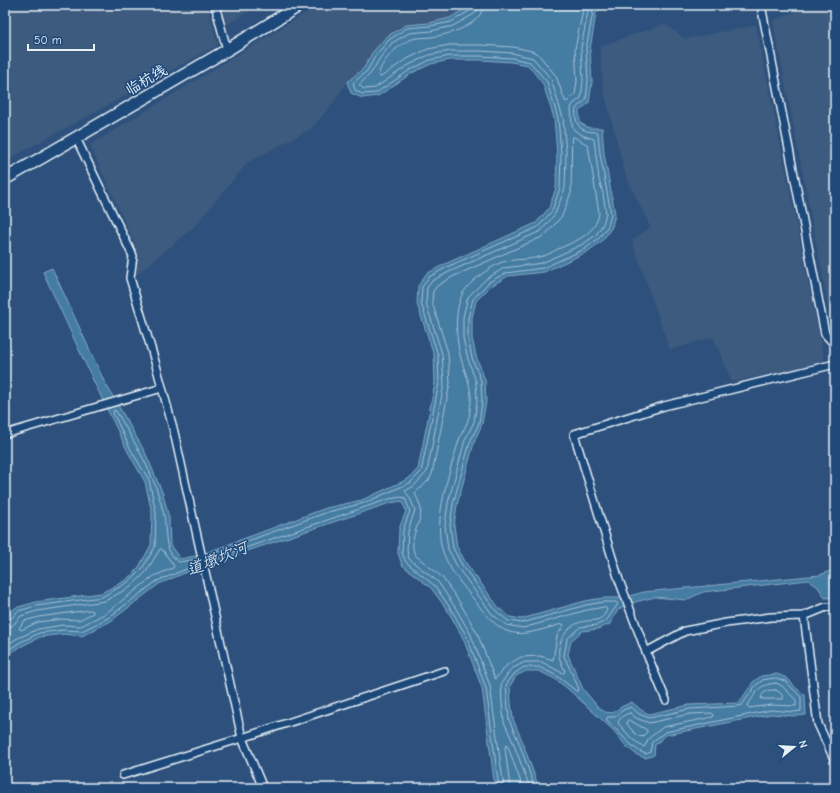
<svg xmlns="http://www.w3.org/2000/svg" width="840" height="793" font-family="'Comic Neue','LXGW WenKai TC',sans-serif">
	<rect width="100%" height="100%" fill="#2d517c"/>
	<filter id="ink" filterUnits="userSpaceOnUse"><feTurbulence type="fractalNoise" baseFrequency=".025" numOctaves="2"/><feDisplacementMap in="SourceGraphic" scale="8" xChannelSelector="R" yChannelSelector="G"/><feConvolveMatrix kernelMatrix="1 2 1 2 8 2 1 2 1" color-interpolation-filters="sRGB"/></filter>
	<g filter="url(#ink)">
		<g fill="#3e5a7f">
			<polygon points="5,5 207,5 218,45 5,161"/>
			<polygon points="221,5 260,5 226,25"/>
			<polygon points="319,5 471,5 450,18 429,23 372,53 364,68 347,82 335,101 311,129 248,162 193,228 136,275 136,247 90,145"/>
			<polygon points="810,5 835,5 835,331 833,329 773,21"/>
			<polygon points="665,24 685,39 756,25 825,363 732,382 713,337 670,350 632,241 650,227 625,174 603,87 600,46"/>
		</g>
		<polygon fill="#457ba2" stroke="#86aac4" points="471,5 603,5 596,13 590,50 592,82 589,103 579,111 580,123 589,128 602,128 604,153 615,214 612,227 602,241 587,252 544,272 508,276 491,286 476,301 472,318 472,338 476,356 485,380 486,402 482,424 474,443 457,505 454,525 457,547 466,563 499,608 510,617 521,619 585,601 603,598 622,598 644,592 820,575 835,569 835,579 830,584 835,592 835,597 825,598 818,587 808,580 703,592 686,600 655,597 627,604 618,610 610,624 598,629 582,631 571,641 568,655 583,689 598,707 605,712 613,713 621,707 632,702 641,710 649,714 689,705 739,703 753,682 761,676 777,674 787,678 797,689 805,695 806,715 794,716 771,714 666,735 655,745 654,755 646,758 637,755 626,746 613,730 568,689 555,679 539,671 526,671 516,676 510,686 511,702 513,719 521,738 539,788 495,788 482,688 463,638 448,611 431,588 402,565 398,553 399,529 406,511 402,501 390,503 194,569 159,584 111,621 82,636 63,634 40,637 20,647 5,657 5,620 15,608 36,602 101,593 126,580 139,567 151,545 152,513 145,482 128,452 93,380 43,272 52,268 104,381 145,452 163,494 169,518 170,545 180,559 200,555 326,508 362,500 408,479 418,469 435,383 434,355 417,304 418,286 426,274 445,264 536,223 549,208 556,188 557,154 554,118 543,84 528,65 511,62 481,60 450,60 431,64 412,73 378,96 362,98 351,93 347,82 364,68 372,53 386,37 406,25 429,23 450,18"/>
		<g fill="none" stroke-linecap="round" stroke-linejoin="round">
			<g stroke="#a7c2d6" stroke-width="1">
				<polyline points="477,5 477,10 474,14 453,26 431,31 409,33 392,43 380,58 371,73 359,85 364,89 375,88 407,66 429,55 450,51 481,51 512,53 533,58 551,79 563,118 566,153 565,188 555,214 541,231 449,272 432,281 427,288 426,303 442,354 444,384 427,472 414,486 405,491 410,498 415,510 408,531 407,551 409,559 438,582 455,607 471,635 490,686 504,788"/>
				<path d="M483,5c0,20 -35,30 -52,32 -6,1 -15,0 -21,3 -13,5 -30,23 -32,36l3,1 24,-17 23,-11 22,-4h31l32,2 19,4 7,4 17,21 9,25 2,1 8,-8 2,-13 -2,-32 9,-44"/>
				<path d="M572,137h2l14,8 11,68c-3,21 -23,28 -41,36 -6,3 -12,7 -19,8 -11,3 -22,2 -33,4 -13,3 -37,21 -43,32 -10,19 -7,49 -1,69 4,13 10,26 9,40 -1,6 -1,13 -3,18 -2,7 -7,13 -9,20 -9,30 -27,82 -16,112 6,18 21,35 33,50 30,40 41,35 86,22l2,1 -7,11 -4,24 -13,-4 -19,1 -14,8 -12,14 -18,-46 -17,-30 -18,-26 -27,-22c-7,-17 5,-29 6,-44 0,-6 -4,-12 -6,-18l14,-13 3,-6 18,-91 -2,-30 -16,-51 1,-11 4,-5 15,-9 90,-40 5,-4 15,-17 9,-23z"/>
				<polyline points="206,556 328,512 364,503 410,483 421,472 439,383 438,355 421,303 422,287 429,277 447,267 538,227 552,211 560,188 561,153 558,118 547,82 530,62 512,58 481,56 450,56 430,60 410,70 376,93 362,94 355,90 353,83 367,71 376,55 389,40 407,28 430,26 451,22 471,10 472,5"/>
				<polyline points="207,561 389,499 401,497 405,498 410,511 403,530 402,553 406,562 435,586 451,609 467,637 486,688 499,788"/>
				<polygon points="91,610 93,611 93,613 79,620 62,619 38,622 21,630 19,628 24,621 39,617"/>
				<path d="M5,623l4,-2 9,-10 18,-5 66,-9 26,-15 14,-13 13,-22 1,-34 -7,-33 -18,-30 -18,-37 1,-3 2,1c19,32 39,64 47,100 5,19 -2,38 16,51l19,-3"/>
				<polyline points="5,628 12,626 21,616 37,611 105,601 132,586 146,572 160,549 162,549 174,566 173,568 154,576 106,613 81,626 63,625 38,629 16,639 5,646"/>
				<polyline points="5,652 19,643 39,633 63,630 82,631 108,618 157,581 199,564"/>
				<polygon points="776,678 785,681 801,697 801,711 794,712 771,710 665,732 652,742 650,752 646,754 639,751 629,743 606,719 608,717 615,717 623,710 631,707 639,714 649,718 690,709 739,706 742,705 756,685 763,680"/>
				<path d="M776,683l6,3 14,14v6l-25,-1 -23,3 -1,-2c11,-15 10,-21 29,-23z"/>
				<path d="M775,690l3,1 5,5v3h-22c1,-8 7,-9 14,-9z"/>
				<path d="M630,713l6,5 13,5 41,-9 22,-1 2,2 -1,2 -50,10 -15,12 -3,7 -1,1 -12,-8 -14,-16c1,-5 7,-9 12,-10z"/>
				<polygon points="629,720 647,730 647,732 642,737 636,735 627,724 627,721"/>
				<polyline points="510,788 505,747 506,745 508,747 523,788"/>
				<path d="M530,788l-17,-46 -9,-20 -2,-19 -1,-19 10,-15 14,-7h17l20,11h2l1,-2c-2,-5 -5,-10 -6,-15 -2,-13 7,-28 19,-33 12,-5 24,2 29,-14l-3,-2 -17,3 -64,18 -17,-3 -14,-11 -34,-46 -10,-19 -3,-24 3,-22 17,-63 9,-18 3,-21 -1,-19 -8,-23 -5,-21v-21l5,-20 18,-18 18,-11 38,-5 41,-19 13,-9 7,-11 3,-11 -3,-19 -4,-15 -5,-40 -10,-3 -10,-6 -2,-5 -1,-17 2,-4 8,-6 2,-17 -2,-33 7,-37 3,-6"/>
				<path d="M535,788l-17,-48 -9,-20 -3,-35 8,-11 10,-7h15l18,9 19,15h2l1,-2 -15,-33 3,-17 13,-12 17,-2 9,-4 12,-17 -2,-2h-13l-17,3 -64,18 -14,-2 -12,-10 -34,-46 -9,-17 -3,-23 3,-21 17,-62 9,-19 3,-21 -1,-21 -9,-23 -4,-20v-20l5,-19 16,-17 17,-9 37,-5 42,-19 14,-11 9,-12 3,-12 -11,-60 -2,-20 -1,-2c-10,0 -20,-2 -21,-14 0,-3 -1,-7 0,-9 2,-4 7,-6 10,-9l2,-19 -2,-32 7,-37 5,-7"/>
			</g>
			<defs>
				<g id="street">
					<polyline points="215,5 227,50"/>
					<polyline points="761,5 825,334 835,345"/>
					<polyline points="76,138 133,256 130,278 156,365 174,432 242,738 263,788"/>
					<polyline points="5,434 162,388"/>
					<polyline points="804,616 818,724 835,761"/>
					<polyline points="646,652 685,631 726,623 771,617 804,616 826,607 835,607"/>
					<polyline points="666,700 646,652 619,580 574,434 664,406 835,364"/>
					<polyline points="123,775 242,738 444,671"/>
				</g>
				<polyline id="secondary" points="5,179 227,50 300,5"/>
			</defs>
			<use href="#street" stroke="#e8f1f8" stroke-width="10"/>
			<use href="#secondary" stroke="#e8f1f8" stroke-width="14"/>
			<use href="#street" stroke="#1f4a7a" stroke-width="7"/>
			<use href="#secondary" stroke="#1f4a7a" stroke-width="11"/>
		</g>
	</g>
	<g text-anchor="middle" stroke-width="3" stroke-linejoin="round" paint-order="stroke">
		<g font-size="15" fill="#e8f1f8" stroke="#1f4a7a">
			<text transform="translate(146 80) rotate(-30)" y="5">临杭线</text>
		</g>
		<g font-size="16" font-style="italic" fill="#d0dfeb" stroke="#1f4a7a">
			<text transform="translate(217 558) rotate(-22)" y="6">道墩坎河</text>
		</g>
	</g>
	<rect width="840" height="793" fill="none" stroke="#1f4a7a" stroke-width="20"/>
	<rect x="10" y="10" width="820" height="773" fill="none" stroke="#e8f1f8" stroke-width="1.5" filter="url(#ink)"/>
	<g transform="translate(794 747) rotate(72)" stroke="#1f4a7a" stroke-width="3" paint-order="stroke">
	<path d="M0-3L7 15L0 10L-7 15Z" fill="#e8f1f8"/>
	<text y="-6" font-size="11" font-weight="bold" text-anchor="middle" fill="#e8f1f8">N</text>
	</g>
	<path d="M28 44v6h66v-6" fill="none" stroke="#e8f1f8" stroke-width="2"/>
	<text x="34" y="44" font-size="12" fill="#e8f1f8" stroke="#1f4a7a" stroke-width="3" paint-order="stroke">50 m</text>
</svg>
